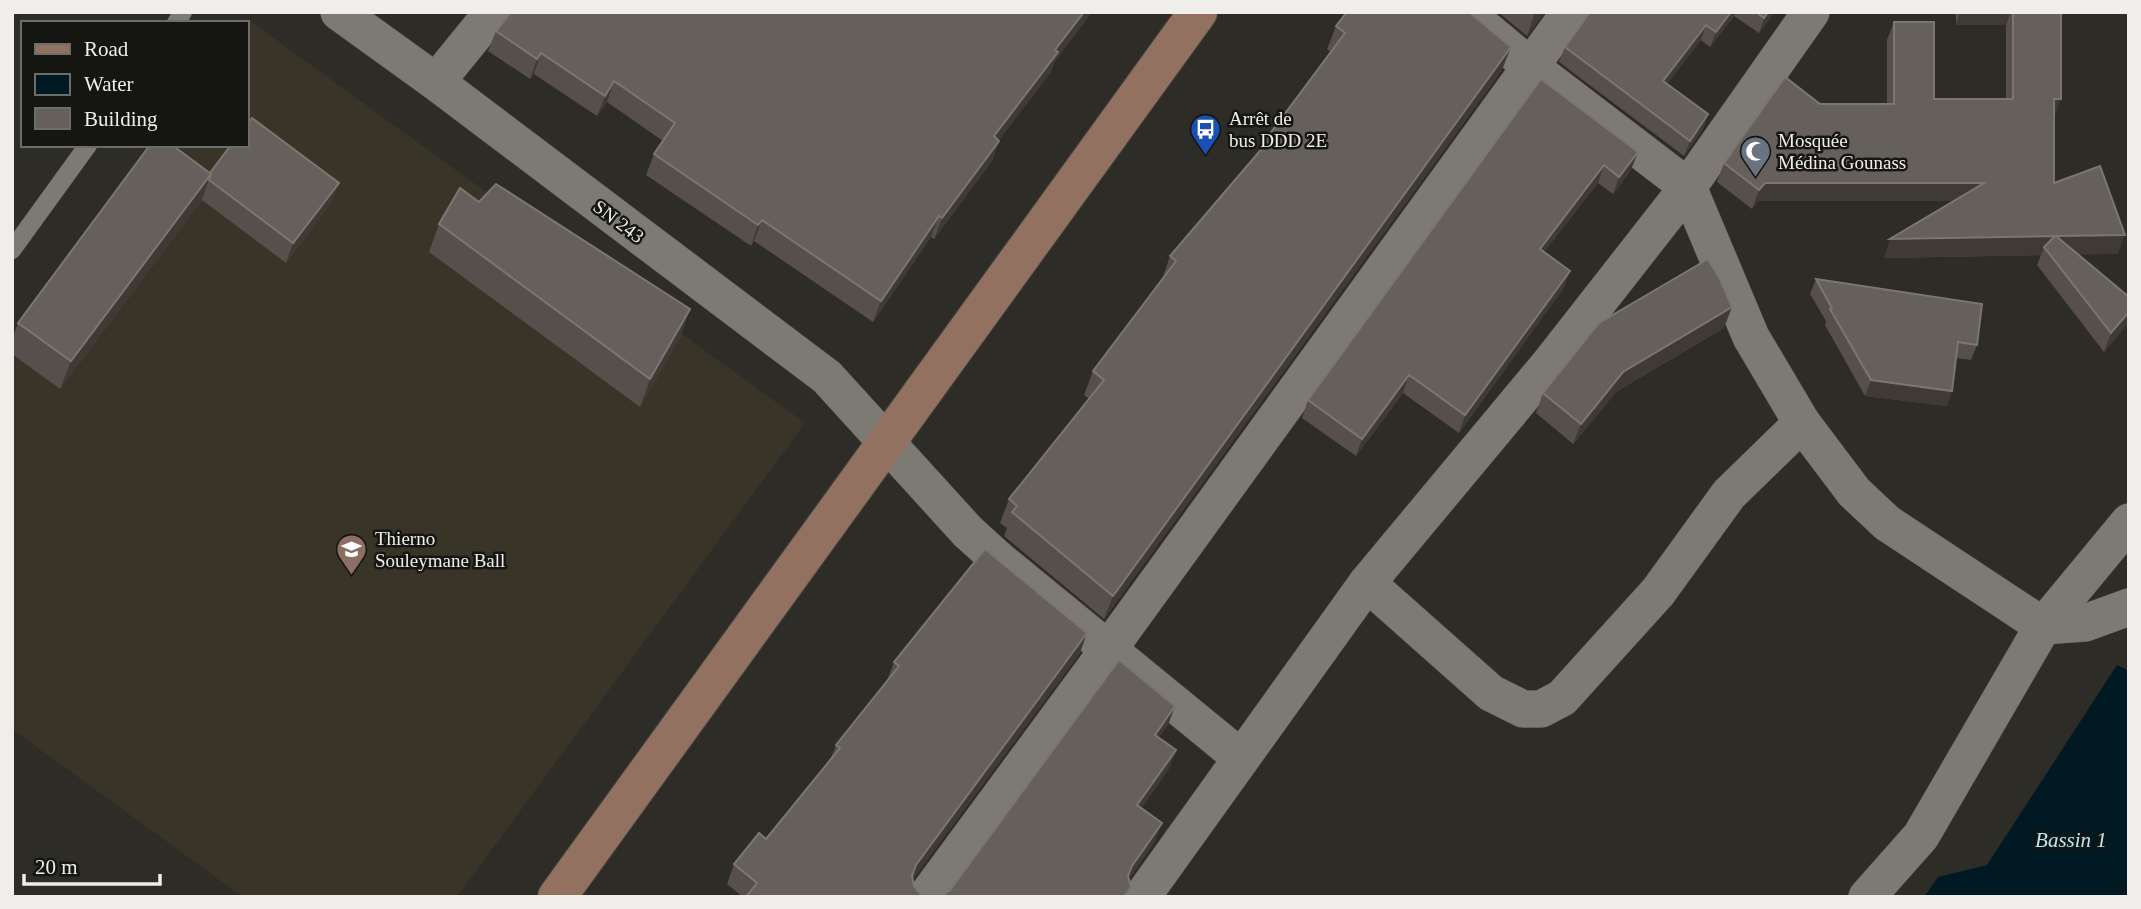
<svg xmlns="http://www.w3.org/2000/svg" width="2141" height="909" font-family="Georgia,serif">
	<rect width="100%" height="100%" fill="#2e2c26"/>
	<polygon fill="#383428" points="246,18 805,423 457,897 243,897 12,729 12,336 153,145 247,145 247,23 243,23"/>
	<polygon fill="#001922" points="2117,665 2129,671 2129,897 1924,897 1938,877 1987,865"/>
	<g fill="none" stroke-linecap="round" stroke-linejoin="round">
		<defs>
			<g id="lane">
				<polyline points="176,23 183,12"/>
				<polyline points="12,250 88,145"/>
			</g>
			<g id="street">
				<polyline points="339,12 436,82 827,377 968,532 999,560 1240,757"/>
				<polyline points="1465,12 1531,67 1688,187 1751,337 1802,423 1854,492 1887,523 2043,626 2085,623 2129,607"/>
				<polyline points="436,82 493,12"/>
				<polyline points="1367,583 1491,693 1523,709 1541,709 1562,698 1658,592 1729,494 1802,423"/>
				<polyline points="926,897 1108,650 1570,12"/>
				<polyline points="1142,897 1367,583 1551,362 1688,187 1811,12"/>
				<polyline points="1867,897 1921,836 2043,626 2129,522"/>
			</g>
			<polyline id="secondary" points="557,897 1198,12"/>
		</defs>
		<use href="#lane" stroke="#4a4944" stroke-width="19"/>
		<use href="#street" stroke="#4a4944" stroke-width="38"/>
		<use href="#secondary" stroke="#4a4944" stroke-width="40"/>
		<use href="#lane" stroke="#7c7a73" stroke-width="18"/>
		<use href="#street" stroke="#7c7a73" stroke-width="37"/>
		<use href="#secondary" stroke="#927160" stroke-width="38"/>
	</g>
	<g fill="#564f4c">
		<polygon points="511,12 1092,12 1055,61 1050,73 999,140 992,161 934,239 931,237 873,322 754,241 751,246 646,175 654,154 663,141 607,102 597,116 534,74 530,79 488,51 496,31"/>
		<polygon points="1498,12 1545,12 1527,36"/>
		<polygon points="1590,12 1774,12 1759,33 1734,16 1710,47 1701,40 1667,84 1708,114 1703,129 1684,156 1559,62 1565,47"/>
		<polygon points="1956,12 2061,12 2054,117 2054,183 2118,254 2078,254 2129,297 2129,322 2104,352 2037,265 2041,255 1884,258 1953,201 1758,201 1752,209 1717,182 1724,163 1820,104 1887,104 1887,40 1894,22 1934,99 2006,99 2006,25 1956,25"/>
		<polygon points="1336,26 1502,70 1104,619 1004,536 1007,528 1000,523 1009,499 1089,399 1084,395 1093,371 1162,280 1170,256 1261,150 1263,143 1331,52 1327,49"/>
		<polygon points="1541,79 1631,170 1613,194 1598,183 1544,252 1570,271 1563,289 1459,433 1403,393 1356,456 1302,418 1308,400"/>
		<polygon points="210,173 339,183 331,203 286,263 202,200 60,389 12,354 12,339 18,323"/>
		<polygon points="479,202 690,309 680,337 640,407 429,252 439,224"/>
		<polygon points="1816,279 1977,345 1971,360 1956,358 1947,406 1865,396 1825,325 1826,321 1810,294"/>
		<polygon points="1724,328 1616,392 1573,444 1536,413 1543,393"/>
		<polygon points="1080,653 913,879 914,886 921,895 928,897 743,897 727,884 734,864 766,839 830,760 836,745 887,681 894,662"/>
	</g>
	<g fill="#3f3a36">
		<polygon points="1084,12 1092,12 1055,61 1050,73 986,157 994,136 1055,50"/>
		<polygon points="1535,12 1545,12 1527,36"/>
		<polygon points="1731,12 1736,12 1734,16 1710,47 1716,32"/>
		<polygon points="1768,12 1774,12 1759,33 1764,18"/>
		<polygon points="1960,12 2011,12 2006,25 1956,25"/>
		<polygon points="1706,25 1701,40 1658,96 1663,81"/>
		<polygon points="1511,47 1502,70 1104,619 1113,596"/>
		<polygon points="541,53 534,74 530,79 537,59"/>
		<polygon points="614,81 607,102 597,116 605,96"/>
		<polygon points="2054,99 2061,99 2054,118"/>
		<polygon points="1708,114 1703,129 1684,156 1690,141"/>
		<polygon points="999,141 992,161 934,239 942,218"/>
		<polygon points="1638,152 1631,170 1613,194 1619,177"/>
		<polygon points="1604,165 1598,183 1533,266 1540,249"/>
		<polygon points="211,174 201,202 60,389 71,361"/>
		<polygon points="339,183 331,203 286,263 293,243"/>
		<polygon points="1765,183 1984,183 1978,201 1758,201 1752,209 1759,190"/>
		<polygon points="939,216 931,237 873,322 881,301"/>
		<polygon points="762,220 754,241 751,246 758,225"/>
		<polygon points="2125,235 2118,254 2049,255 2056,236"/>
		<polygon points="2055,236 2044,247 2041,255 1884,258 1890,239"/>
		<polygon points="1570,271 1563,289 1459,433 1465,415"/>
		<polygon points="1732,307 1724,328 1616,392 1573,444 1581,424 1623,372"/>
		<polygon points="690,309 680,337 640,407 650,379"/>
		<polygon points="2129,312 2129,322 2104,352 2111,333"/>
		<polygon points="1409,375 1403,393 1356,456 1362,439"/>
		<polygon points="1871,380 1952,391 1947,406 1865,396"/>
		<polygon points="1087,633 1080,653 909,885 916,865"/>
		<polygon points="1175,706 1168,725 1147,754 1155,735"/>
		<polygon points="1176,750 1169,769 1130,825 1137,805"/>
		<polygon points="1162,823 1155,842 1125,885 1132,866"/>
	</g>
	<g fill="#66605d" stroke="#7c7673" stroke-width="2">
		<polygon points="511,12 1084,12 1055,50 1058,52 994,136 999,141 942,218 939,216 881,301 762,220 758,225 654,154 675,123 614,81 605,96 541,53 537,59 496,31"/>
		<polygon points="1347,12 1469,12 1511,47 1113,596 1012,512 1017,506 1009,499 1104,380 1093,371 1176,261 1170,256 1265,145 1263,143 1345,33 1336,26"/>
		<polygon points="1590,12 1731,12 1716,32 1706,25 1663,81 1708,114 1690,141 1565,47"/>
		<polygon points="1756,12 1768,12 1764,18"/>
		<polygon points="2013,12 2061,12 2061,99 2054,99 2054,183 2100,166 2125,235 2056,236 2129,297 2129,312 2111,333 2044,247 2055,236 1890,239 1984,183 1765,183 1759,190 1724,163 1785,77 1820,104 1894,104 1894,22 1934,22 1934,99 2013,99"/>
		<polygon points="1541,79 1638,152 1619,177 1604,165 1540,249 1570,271 1465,415 1409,375 1362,439 1308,400"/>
		<polygon points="252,118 339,183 293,243 209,180 211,174 210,173 231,145 247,145 247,124"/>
		<polygon points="150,145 172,145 211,174 71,361 18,323"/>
		<polygon points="496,184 690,309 650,379 439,224 460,188 479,202"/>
		<polygon points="1708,259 1720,279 1732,307 1623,372 1581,424 1543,393 1599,323"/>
		<polygon points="1816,279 1982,304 1977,345 1958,342 1952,391 1871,380 1830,309 1832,308"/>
		<polygon points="985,549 1087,633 916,865 912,876 914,886 921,895 928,897 746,897 757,883 734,864 759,833 766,839 840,748 836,745 899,666 894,662"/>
		<polygon points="1119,660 1175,706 1155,735 1176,750 1137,805 1162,823 1132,866 1128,876 1131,887 1124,897 939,897 942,896 950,890"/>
	</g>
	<defs>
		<symbol id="bus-pin" viewBox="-11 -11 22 30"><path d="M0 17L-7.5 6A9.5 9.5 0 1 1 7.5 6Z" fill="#1a4fb4" stroke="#151512"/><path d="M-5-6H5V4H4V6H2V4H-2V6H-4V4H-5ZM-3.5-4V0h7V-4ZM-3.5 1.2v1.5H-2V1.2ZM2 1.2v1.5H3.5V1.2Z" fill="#fff"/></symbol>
		<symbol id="mosque-pin" viewBox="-11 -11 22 30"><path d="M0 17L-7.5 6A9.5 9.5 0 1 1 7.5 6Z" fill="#6b7280" stroke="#151512"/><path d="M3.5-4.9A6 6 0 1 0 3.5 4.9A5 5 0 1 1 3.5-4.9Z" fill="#fff"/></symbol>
		<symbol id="school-pin" viewBox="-11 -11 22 30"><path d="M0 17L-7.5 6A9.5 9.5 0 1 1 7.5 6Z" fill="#8d6e63" stroke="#151512"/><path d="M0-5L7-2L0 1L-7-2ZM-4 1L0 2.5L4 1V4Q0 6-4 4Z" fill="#fff"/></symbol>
	</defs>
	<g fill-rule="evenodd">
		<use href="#bus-pin" x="1188" y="112" width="35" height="47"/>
		<use href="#mosque-pin" x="1738" y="134" width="35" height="47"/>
		<use href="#school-pin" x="334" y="532" width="35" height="47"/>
	</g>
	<g text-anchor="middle" stroke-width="5" stroke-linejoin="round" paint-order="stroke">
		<g font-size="19" fill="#efeeea" stroke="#151512" text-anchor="start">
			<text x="1229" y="125">Arrêt de<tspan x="1229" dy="22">bus DDD 2E</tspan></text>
			<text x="1778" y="147">Mosquée<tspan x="1778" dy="22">Médina Gounass</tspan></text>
			<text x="375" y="545">Thierno<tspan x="375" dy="22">Souleymane Ball</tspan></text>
		</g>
		<g font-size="19" fill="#efeeea" stroke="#151512">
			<text transform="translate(619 221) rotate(37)" y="7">SN 243</text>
		</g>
		<g font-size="21" font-style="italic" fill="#b5e9fb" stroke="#151512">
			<text x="2071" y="847">Bassin 1</text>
		</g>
	</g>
	<rect width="2141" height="909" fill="none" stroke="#efeeea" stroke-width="28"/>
	<rect x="21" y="21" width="228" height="126" fill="#151512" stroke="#6c6c68" stroke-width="2"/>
	<rect x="35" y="44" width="35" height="10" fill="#927160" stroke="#6c6c68" stroke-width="2"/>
	<text x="84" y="56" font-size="21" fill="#efeeea">Road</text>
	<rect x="35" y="74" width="35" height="21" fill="#001922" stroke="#6c6c68" stroke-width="2"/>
	<text x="84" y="91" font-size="21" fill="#efeeea">Water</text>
	<rect x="35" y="108" width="35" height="21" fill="#66605d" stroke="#6c6c68" stroke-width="2"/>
	<text x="84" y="126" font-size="21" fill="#efeeea">Building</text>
	<path d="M24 874v10h136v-10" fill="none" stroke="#efeeea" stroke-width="3.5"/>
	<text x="35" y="874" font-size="21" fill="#efeeea" stroke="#151512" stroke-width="5" paint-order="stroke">20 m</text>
</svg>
